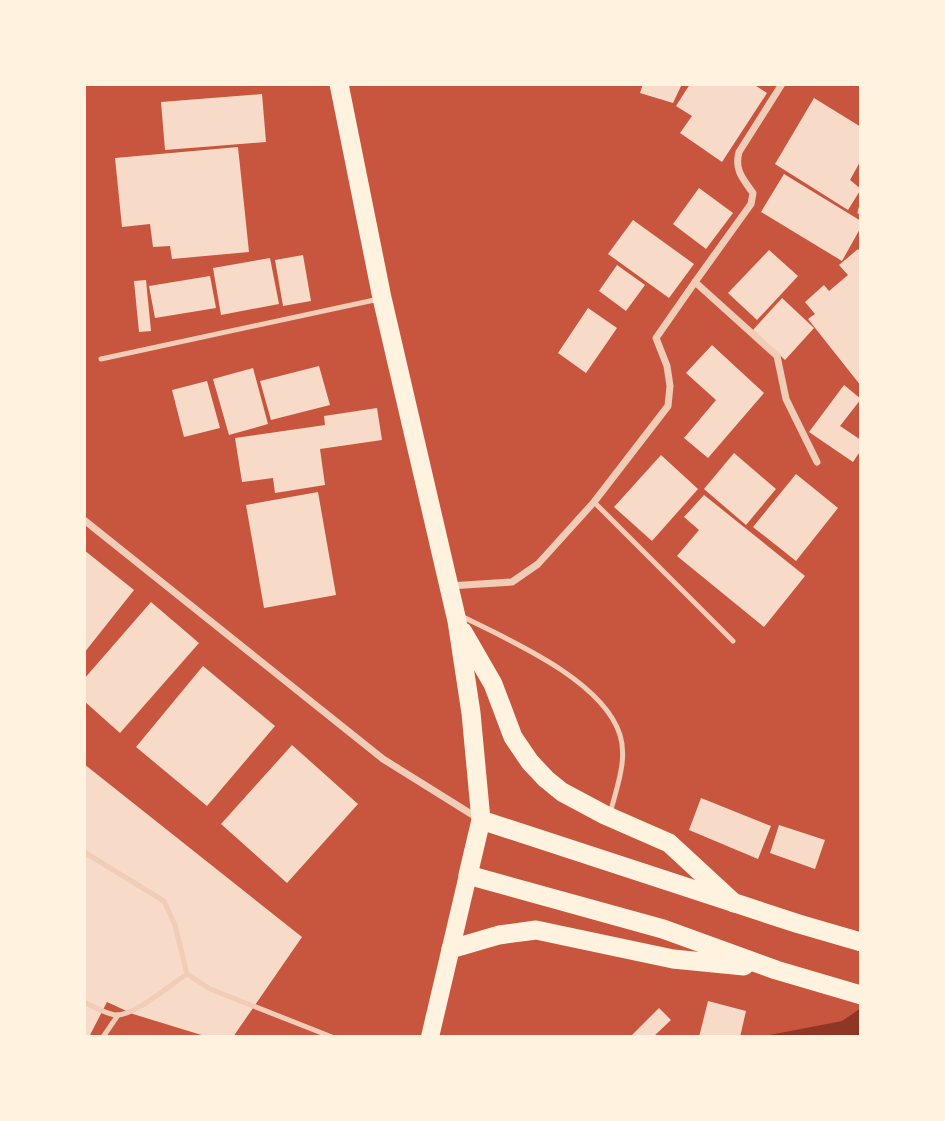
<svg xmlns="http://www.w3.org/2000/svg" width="945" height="1121" font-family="'Golos Text',sans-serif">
	<rect width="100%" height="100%" fill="#c8553d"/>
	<polygon fill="#8f3625" points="861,1008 861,1037 759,1037 842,1021"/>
	<g fill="#f7dbc8">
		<polygon points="643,84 682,84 673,103 640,93"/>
		<polygon points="690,84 753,84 767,93 722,162 680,133 692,116 676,106"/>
		<polygon points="262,94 266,142 165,150 161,102"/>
		<polygon points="814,98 861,127 861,160 850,180 861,189 848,210 775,164"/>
		<polygon points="238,147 249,252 172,259 170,246 153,247 150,224 122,227 115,158"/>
		<polygon points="784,174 861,221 861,227 842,261 761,212"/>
		<polygon points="699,188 733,213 706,249 673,224"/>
		<polygon points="633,220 694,264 669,298 608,254"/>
		<polygon points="858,249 861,253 861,386 808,319 815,314 805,302 824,285 829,291 848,275 839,265"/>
		<polygon points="769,250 798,276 757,320 728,293"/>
		<polygon points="303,255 311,301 283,306 275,260"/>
		<polygon points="270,258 279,304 221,315 213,268"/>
		<polygon points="617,265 645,285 626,311 599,291"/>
		<polygon points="210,276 216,308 155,318 149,286"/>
		<polygon points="146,280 151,331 139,332 134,281"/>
		<polygon points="782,298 814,328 785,360 753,330"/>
		<polygon points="588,308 617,328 586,373 558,353"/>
		<polygon points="712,345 764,393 708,458 684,438 716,400 686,373"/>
		<polygon points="319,366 330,405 271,420 260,381"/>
		<polygon points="253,368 268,424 229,435 213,379"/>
		<polygon points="207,381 220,428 184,437 172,390"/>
		<polygon points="844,385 861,399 840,426 861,440 861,450 853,462 809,432"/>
		<polygon points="377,408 382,440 320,449 325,485 275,493 273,478 242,482 235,438 325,425 324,416"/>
		<polygon points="734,453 776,489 746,525 704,489"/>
		<polygon points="661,455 698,489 652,541 614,507"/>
		<polygon points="796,474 838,508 796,561 753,527"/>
		<polygon points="318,492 336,595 264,608 246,505"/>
		<polygon points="704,495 805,576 764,627 677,556 699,530 684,517"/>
		<polygon points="84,550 134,590 84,653"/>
		<polygon points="151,602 199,643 120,733 84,701 84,679"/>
		<polygon points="203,666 275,726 207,806 136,747"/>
		<polygon points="292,745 358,804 287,883 221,824"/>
		<polygon points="84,764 302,937 233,1037 208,1037 133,1014 107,1002 89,1037 84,1037"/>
		<polygon points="701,798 771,826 758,859 689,830"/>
		<polygon points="779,825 825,840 815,869 770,853"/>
		<polygon points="708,1001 746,1011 740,1037 699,1037"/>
		<polygon points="659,1008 671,1020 653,1037 630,1037"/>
	</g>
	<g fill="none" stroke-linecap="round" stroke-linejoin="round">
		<g stroke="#f1ccb7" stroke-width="5">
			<polyline points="860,212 861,208"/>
			<polyline points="101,359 379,299"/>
			<polyline points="594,502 733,641"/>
			<path d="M461,616c48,24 142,64 159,119 8,25 -4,54 -10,79"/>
			<path d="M84,852l80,49 11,24 12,49c-17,11 -54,43 -72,41 -11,-2 -21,-8 -31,-13"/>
			<polyline points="187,974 210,989 332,1037"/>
			<polyline points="103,1037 118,1015"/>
		</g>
		<g stroke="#f1ccb7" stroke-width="7">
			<path d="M695,282l56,-78 2,-11c-10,-14 -19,-23 -14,-41l43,-68"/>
			<polyline points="84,520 383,759 476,817"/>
			<polyline points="449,586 512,582 538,564 594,502 668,406 670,386 667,366 656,338 695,282 777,356 786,399 817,462"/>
		</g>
		<polyline stroke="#fff3e0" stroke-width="18" points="430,1037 468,875"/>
		<g stroke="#fff3e0" stroke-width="19">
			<polyline points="339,84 382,298 457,621 471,713 481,820 468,875 663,929 776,970 861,995"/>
			<polyline points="463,632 493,684 513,737 530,762 546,779 562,792 605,815 669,843 734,903"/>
			<polyline points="481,820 799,924 861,942"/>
			<polyline points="451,949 499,935 536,930 673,959 744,966"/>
		</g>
	</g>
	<rect width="945" height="1121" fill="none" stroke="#fff3e0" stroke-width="172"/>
</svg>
